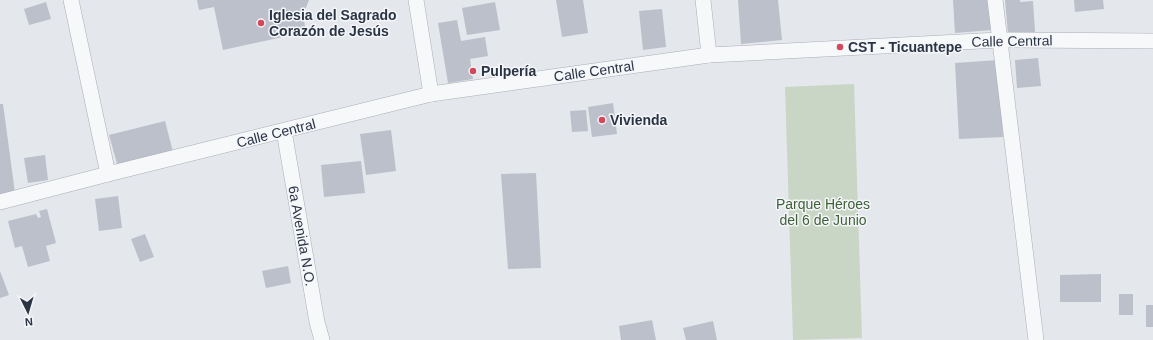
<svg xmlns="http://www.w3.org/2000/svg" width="1153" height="340" font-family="Helvetica,sans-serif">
	<rect width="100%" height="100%" fill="#e4e7ec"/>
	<polygon fill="#c9d6c5" points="854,84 862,338 793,340 785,87"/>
	<g fill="#bbc0ca">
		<polygon points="197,0 309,0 303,15 306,32 223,50 214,7 199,10"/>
		<polygon points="556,0 583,0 588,33 562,37"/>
		<polygon points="738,0 778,0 782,40 741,44"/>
		<polygon points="953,0 989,0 992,30 955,33"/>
		<polygon points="1005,0 1020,0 1020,2 1033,1 1035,32 1008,34"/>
		<polygon points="1074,0 1103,0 1104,9 1075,12"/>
		<polygon points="46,2 51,19 29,25 24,9"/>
		<polygon points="495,2 500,30 467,35 462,8"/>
		<polygon points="662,9 666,47 643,50 639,11"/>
		<polygon points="457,20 461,41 485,37 488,56 470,59 473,79 448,83 438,23"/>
		<polygon points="1038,58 1041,86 1017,88 1015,60"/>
		<polygon points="999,60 1003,137 959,139 955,63"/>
		<polygon points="613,103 617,134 592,137 588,107"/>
		<polygon points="0,104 3,104 15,193 0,195"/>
		<polygon points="586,110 588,131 572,132 570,111"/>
		<polygon points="165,121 173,152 118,167 109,135"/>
		<polygon points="391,130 396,171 366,175 360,134"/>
		<polygon points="45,155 48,180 28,183 24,158"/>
		<polygon points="361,161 365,193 324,197 321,165"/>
		<polygon points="536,173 541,268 508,269 501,174"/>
		<polygon points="118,196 122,228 99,231 95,199"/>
		<polygon points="47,209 56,243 46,246 50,261 28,267 22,246 15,248 8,221 36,214 38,218 41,217 39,211"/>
		<polygon points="145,234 154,257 140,262 131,239"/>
		<polygon points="288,266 291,283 266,288 262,271"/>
		<polygon points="0,271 9,295 0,298"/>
		<polygon points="1101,274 1101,302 1060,302 1060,275"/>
		<rect x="1119" y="294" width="14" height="21"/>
		<rect x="1146" y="305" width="7" height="22"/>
		<polygon points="652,320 656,340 621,340 619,326"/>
		<polygon points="713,321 717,340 686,340 683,328"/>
	</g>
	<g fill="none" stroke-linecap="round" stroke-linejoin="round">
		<defs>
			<g id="minor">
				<polyline points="71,0 108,174"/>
				<polyline points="416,0 431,94"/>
				<polyline points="703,0 709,55"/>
				<polyline points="995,0 1036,340"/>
				<polyline points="284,131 317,322 322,340"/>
				<polyline points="0,202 108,174 431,94 709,55 999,40 1153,41"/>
			</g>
		</defs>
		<use href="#minor" stroke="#a9aeb7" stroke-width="16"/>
		<use href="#minor" stroke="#f7f8fa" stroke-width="15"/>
	</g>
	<g fill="#d1495b" stroke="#f4f6f9" stroke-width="1.5">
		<circle cx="261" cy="23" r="4"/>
		<circle cx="840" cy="47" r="4"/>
		<circle cx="473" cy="71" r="4"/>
		<circle cx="602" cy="120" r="4"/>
	</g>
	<g text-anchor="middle" stroke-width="3" stroke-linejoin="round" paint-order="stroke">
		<g font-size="14" font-weight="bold" fill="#2b3445" stroke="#f4f6f9" text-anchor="start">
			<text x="269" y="20">Iglesia del Sagrado<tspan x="269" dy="16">Corazón de Jesús</tspan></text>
			<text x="848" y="52">CST - Ticuantepe</text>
			<text x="481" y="76">Pulpería</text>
			<text x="610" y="125">Vivienda</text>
		</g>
		<g font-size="14" fill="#2b3445" stroke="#f4f6f9">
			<text transform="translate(1012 41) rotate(-1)" y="5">Calle Central</text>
			<text transform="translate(594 71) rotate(-8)" y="5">Calle Central</text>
			<text transform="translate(276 133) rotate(-14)" y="5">Calle Central</text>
			<text transform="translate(302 236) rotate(80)" y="5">6a Avenida N.O.</text>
		</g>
		<g font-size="14" fill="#3f6138" stroke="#f4f6f9">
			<text x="823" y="209">Parque Héroes<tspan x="823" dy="16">del 6 de Junio</tspan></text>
		</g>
	</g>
	<g transform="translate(28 312) rotate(175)" stroke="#f4f6f9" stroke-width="3" paint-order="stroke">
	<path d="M0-3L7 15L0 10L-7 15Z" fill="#2b3445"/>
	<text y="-6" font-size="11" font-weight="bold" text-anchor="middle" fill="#2b3445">N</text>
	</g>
</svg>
